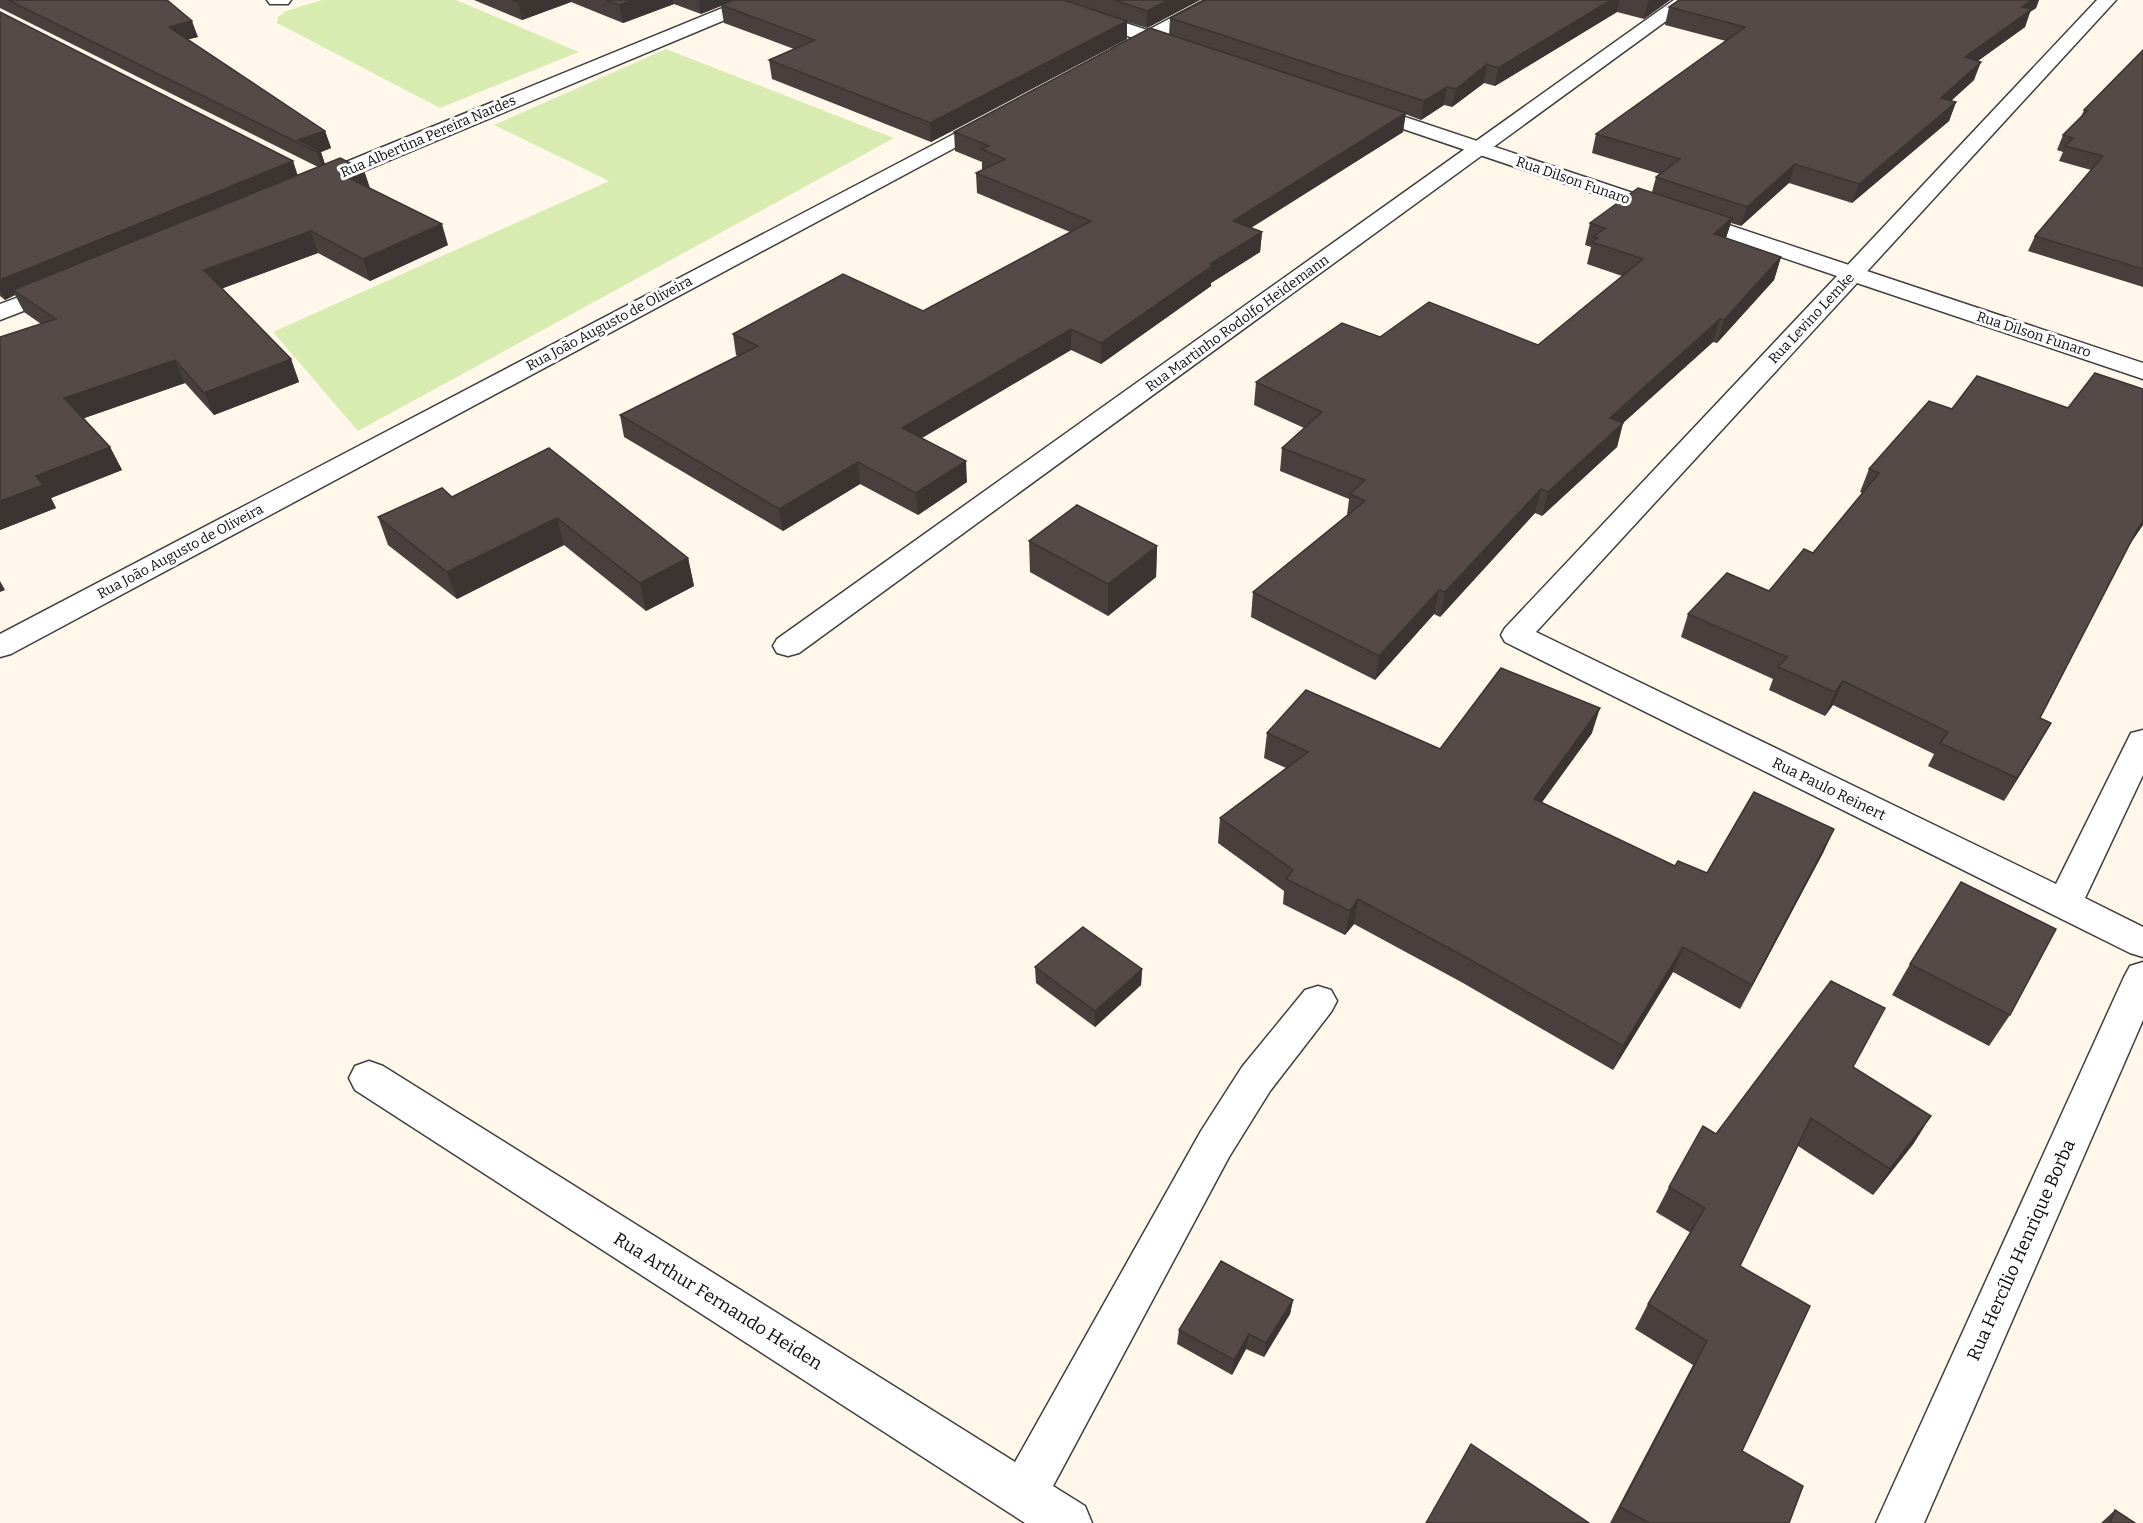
<svg xmlns="http://www.w3.org/2000/svg" width="2143" height="1523" font-family="Bitter,serif">
	<rect width="100%" height="100%" fill="#fff8ea"/>
	<g fill="#d8ecb1">
		<polygon points="322,0 456,0 579,52 440,108 277,23 278,17 286,11"/>
		<polygon points="666,49 894,138 358,431 273,332 609,181 494,125"/>
	</g>
	<g fill="none" stroke-linecap="round" stroke-linejoin="round">
		<defs>
			<g id="minor">
				<polygon points="267,0 291,0 288,4 270,4"/>
				<polygon points="742,0 766,0 763,4 323,188 315,189 307,188 304,183 307,178"/>
				<polygon points="1205,0 1227,0 1224,4 1126,57 1112,57 1110,53 1112,49"/>
				<polygon points="1674,0 1695,0 799,653 788,656 777,653 773,646 777,639"/>
				<polygon points="2097,0 2116,0 1860,279 1852,281 1844,279 1840,274 1844,269"/>
				<polygon points="994,113 1001,115 1004,119 1001,123 11,654 0,657 0,634"/>
				<polygon points="62,281 70,283 74,288 70,293 0,320 0,304"/>
				<polygon points="2143,962 2143,1020 1924,1523 1876,1523 2124,977 2130,966"/>
				<polygon points="1318,986 1331,990 1337,1001 1331,1012 1270,1091 1229,1157 1053,1486 1085,1506 1092,1523 1025,1523 355,1090 349,1078 355,1066 369,1061 383,1066 1015,1462 1201,1131 1242,1067 1305,990"/>
			</g>
			<g id="tertiary">
				<polygon points="1028,0 1055,0 1190,44 1192,48 1190,52 1176,52 1031,4"/>
				<polygon points="1363,103 2143,363 2143,379 1857,283 1536,632 2056,884 2127,741 2131,733 2143,730 2143,775 2085,898 2143,927 2143,957 2130,953 1505,642 1501,635 1505,628 1837,276 1356,113 1353,109 1356,105"/>
			</g>
		</defs>
		<use href="#minor" stroke="#3f3f3f" stroke-width="3"/>
		<use href="#tertiary" stroke="#3f3f3f" stroke-width="3"/>
		<use href="#minor" fill="#fff" fill-rule="evenodd"/>
		<use href="#tertiary" fill="#fff" fill-rule="evenodd"/>
	</g>
	<g fill="#49403d">
		<polygon points="0,0 167,0 198,37 188,39 325,131 331,148 321,152 325,164 370,189 448,245 370,281 318,253 222,288 291,359 299,382 214,415 185,383 84,418 110,447 122,470 51,498 56,508 0,530 41,324 24,312 15,295 5,300 0,296 0,12 293,161 297,175 318,167 0,8"/>
		<polygon points="474,0 1200,0 1147,28 1127,22 1127,39 931,142 772,79 769,60 794,49 724,23 721,6 701,14 674,4 623,23 571,2 522,20"/>
		<polygon points="1205,0 1670,0 1644,19 1617,12 1495,86 1484,83 1452,107 1444,105 1421,120 1405,114 1403,132 1251,228 1262,232 1260,252 1211,283 1211,286 1101,364 1071,350 922,438 967,482 918,515 860,484 783,531 624,437 620,415 738,356 736,355 733,334 923,311 1070,232 977,193 976,173 984,169 982,169 982,162 955,151 954,132 1169,35 1170,18"/>
		<polygon points="1679,0 2039,0 2036,8 2030,12 2025,27 1978,61 1974,80 1951,101 1956,102 1949,121 1852,203 1789,183 1741,226 1731,223 1726,238 1781,257 1774,280 1717,343 1713,342 1623,423 1617,447 1542,516 1535,513 1440,617 1434,614 1375,680 1251,617 1253,592 1347,515 1349,499 1280,471 1282,448 1304,428 1254,405 1256,382 1380,337 1538,345 1622,276 1587,264 1591,247 1585,245 1590,223 1652,192 1656,177 1660,174 1592,153 1596,134 1726,41 1665,25 1669,7"/>
		<polygon points="2143,50 2143,287 2028,251 2035,236 2091,170 2059,161 2063,152 2057,150 2063,135 2081,117 2084,110"/>
		<polygon points="2143,389 2143,525 2128,546 2040,718 2038,746 2004,801 1928,766 1934,754 1833,705 1825,716 1769,690 1773,679 1681,637 1688,614 1769,591 1813,553 1863,493 1860,492 1869,469 1952,409 2068,408"/>
		<polygon points="549,448 688,558 694,586 646,611 564,545 457,599 388,545 378,517 452,497"/>
		<polygon points="1029,541 1157,546 1156,577 1108,616 1030,572"/>
		<polygon points="1267,733 1440,749 1592,733 1542,802 1675,866 1707,873 1834,829 1823,853 1740,1009 1673,972 1613,1070 1463,983 1354,924 1345,935 1283,904 1284,891 1218,843 1220,818 1286,768 1264,758"/>
		<polygon points="1910,964 2010,1015 1989,1046 1892,995"/>
		<polygon points="1035,967 1142,969 1141,985 1095,1027 1036,983"/>
		<polygon points="1853,1067 1914,1143 1873,1195 1798,1146 1740,1266 1742,1451 1789,1523 1610,1523 1693,1365 1635,1329 1648,1304 1691,1233 1656,1212 1669,1187 1716,1134"/>
		<polygon points="1293,1300 1290,1314 1264,1357 1246,1349 1232,1375 1177,1344 1179,1330"/>
		<polygon points="2115,1510 2135,1523 2101,1523"/>
	</g>
	<g fill="#3c3432">
		<polygon points="524,0 571,0 571,2 522,20 518,2"/>
		<polygon points="634,0 673,0 674,4 623,23 619,5"/>
		<polygon points="699,0 735,0 701,14"/>
		<polygon points="1168,0 1200,0 1147,28 1147,11"/>
		<polygon points="1611,0 1619,0 1617,12 1495,86 1498,68"/>
		<polygon points="1650,0 1670,0 1644,19 1648,1"/>
		<polygon points="2031,0 2039,0 2036,8 2030,12 2025,27 1958,75 1965,57"/>
		<polygon points="192,21 198,37 175,43 169,27"/>
		<polygon points="1127,21 1127,39 931,142 930,123"/>
		<polygon points="1981,62 1974,80 1934,116 1941,98"/>
		<polygon points="1487,64 1484,83 1452,107 1456,89"/>
		<polygon points="1447,87 1444,105 1421,120 1424,101"/>
		<polygon points="1956,102 1949,121 1852,203 1859,184"/>
		<polygon points="1406,113 1403,132 1231,240 1233,221"/>
		<polygon points="325,131 331,148 321,152 326,168 323,170 317,152 298,140"/>
		<polygon points="293,161 299,179 13,290 15,295 5,300 0,290 0,280"/>
		<polygon points="1795,164 1789,183 1741,226 1747,207"/>
		<polygon points="364,170 371,191 347,177"/>
		<polygon points="1732,218 1725,241 1714,234"/>
		<polygon points="442,224 448,245 370,281 363,259"/>
		<polygon points="311,231 318,253 213,292 204,270"/>
		<polygon points="1262,232 1260,252 1211,283 1211,286 1101,364 1101,343 1210,264"/>
		<polygon points="1781,257 1774,280 1717,343 1724,320"/>
		<polygon points="1720,319 1713,342 1623,423 1617,447 1542,516 1548,492 1610,418"/>
		<polygon points="1071,329 1071,350 903,449 902,428"/>
		<polygon points="291,359 299,382 214,415 204,393"/>
		<polygon points="175,360 185,383 76,421 64,398"/>
		<polygon points="110,447 122,470 51,498 56,508 0,530 0,501 36,476"/>
		<polygon points="966,461 967,482 918,515 916,493"/>
		<polygon points="858,462 860,484 783,531 779,509"/>
		<polygon points="1541,489 1535,513 1440,617 1445,592"/>
		<polygon points="557,518 564,545 457,599 447,572"/>
		<polygon points="2143,521 2143,525 2124,553 2137,530"/>
		<polygon points="1157,546 1156,577 1108,616 1108,584"/>
		<polygon points="688,558 694,586 646,611 640,583"/>
		<polygon points="0,581 5,590 0,592"/>
		<polygon points="1439,590 1434,614 1375,680 1379,656"/>
		<polygon points="1843,681 1833,705 1825,716 1835,692"/>
		<polygon points="1600,708 1592,733 1527,823 1534,799"/>
		<polygon points="2051,723 2038,746 2004,801 2017,778"/>
		<polygon points="1834,829 1823,853 1740,1009 1752,985"/>
		<polygon points="1358,899 1354,924 1345,935 1350,911"/>
		<polygon points="1683,947 1673,972 1613,1070 1623,1046"/>
		<polygon points="1142,969 1141,985 1095,1027 1095,1011"/>
		<polygon points="1931,1116 1914,1143 1873,1195 1890,1169"/>
		<polygon points="1293,1300 1290,1314 1264,1357 1266,1343"/>
		<polygon points="1249,1334 1246,1349 1232,1375 1234,1360"/>
	</g>
	<g fill="#554a47" stroke="#3c3432" stroke-width="1.5">
		<polygon points="8,0 167,0 192,21 169,27 325,131 298,140 320,151 317,152"/>
		<polygon points="512,0 524,0 518,2"/>
		<polygon points="606,0 634,0 619,5"/>
		<polygon points="734,0 1064,0 1127,21 930,123 769,60 815,40 721,5"/>
		<polygon points="1115,0 1168,0 1147,11"/>
		<polygon points="1205,0 1611,0 1498,68 1487,64 1456,89 1447,87 1424,101 1170,18"/>
		<polygon points="1679,0 2031,0 2022,7 2032,9 1965,57 1981,62 1941,98 1956,102 1859,184 1795,164 1747,207 1656,177 1680,159 1596,134 1745,27 1669,7"/>
		<polygon points="0,12 293,161 0,280"/>
		<polygon points="1150,28 1406,113 1233,221 1262,232 1210,264 1212,266 1101,343 1071,329 902,428 966,461 916,493 858,462 779,509 620,415 758,346 733,334 843,274 923,311 1091,221 976,173 1005,159 981,149 989,146 954,132"/>
		<polygon points="2143,50 2143,269 2035,236 2103,156 2065,146 2073,138 2063,135 2087,111 2084,110"/>
		<polygon points="340,158 364,170 347,177 442,224 363,259 311,231 204,270 291,359 204,393 175,360 64,398 110,447 36,476 43,485 0,501 0,337 56,319 13,290"/>
		<polygon points="1638,188 1732,218 1714,234 1781,257 1724,320 1720,319 1610,418 1623,423 1548,492 1541,489 1445,592 1439,590 1379,656 1253,592 1365,501 1350,494 1365,480 1282,448 1322,412 1256,382 1342,323 1380,337 1429,302 1538,345 1643,259 1592,242 1598,238 1593,237 1605,228 1590,223"/>
		<polygon points="2095,373 2143,389 2143,521 2137,530 2040,718 2051,723 2017,778 1940,743 1948,732 1843,681 1835,692 1778,667 1787,657 1688,614 1727,573 1769,591 1804,549 1813,553 1879,473 1869,469 1929,401 1952,409 1977,376 2068,408"/>
		<polygon points="549,448 688,558 640,583 557,518 447,572 378,517 442,488 452,497"/>
		<polygon points="1077,505 1157,546 1108,584 1029,541"/>
		<polygon points="1501,668 1600,708 1534,799 1675,866 1678,861 1707,873 1754,792 1834,829 1752,985 1683,947 1623,1046 1469,959 1358,899 1350,911 1286,879 1293,870 1220,818 1308,752 1267,733 1306,690 1440,749"/>
		<polygon points="1961,882 2056,929 2010,1015 1910,964"/>
		<polygon points="1083,927 1142,969 1095,1011 1035,967"/>
		<polygon points="1831,981 1885,1008 1853,1067 1931,1116 1890,1169 1811,1118 1740,1266 1810,1306 1742,1451 1803,1486 1789,1523 1649,1523 1620,1507 1707,1341 1648,1304 1705,1208 1669,1187 1703,1126 1716,1134"/>
		<polygon points="1221,1261 1293,1300 1266,1343 1249,1334 1234,1360 1179,1330"/>
		<polygon points="1471,1444 1589,1523 1426,1523"/>
		<polygon points="2115,1510 2135,1523 2110,1523"/>
	</g>
	<g text-anchor="middle" stroke-width="6" stroke-linejoin="round" paint-order="stroke">
		<g font-size="14" fill="#0c0c0c" stroke="#fff">
			<text transform="translate(428 136) rotate(-23)" y="5">Rua Albertina Pereira Nardes</text>
			<text transform="translate(1573 180) rotate(19)" y="5">Rua Dilson Funaro</text>
			<text transform="translate(1811 318) rotate(-47)" y="5">Rua Levino Lemke</text>
			<text transform="translate(609 323) rotate(-28)" y="5">Rua João Augusto de Oliveira</text>
			<text transform="translate(1237 323) rotate(-36)" y="5">Rua Martinho Rodolfo Heidemann</text>
			<text transform="translate(2034 334) rotate(18)" y="5">Rua Dilson Funaro</text>
			<text transform="translate(180 551) rotate(-28)" y="5">Rua João Augusto de Oliveira</text>
		</g>
		<g font-size="15" fill="#0c0c0c" stroke="#fff">
			<text transform="translate(1829 789) rotate(26)" y="5">Rua Paulo Reinert</text>
		</g>
		<g font-size="18" fill="#0c0c0c" stroke="#fff">
			<text transform="translate(2021 1250) rotate(-66)" y="6">Rua Hercílio Henrique Borba</text>
			<text transform="translate(718 1301) rotate(32)" y="6">Rua Arthur Fernando Heiden</text>
		</g>
	</g>
</svg>
